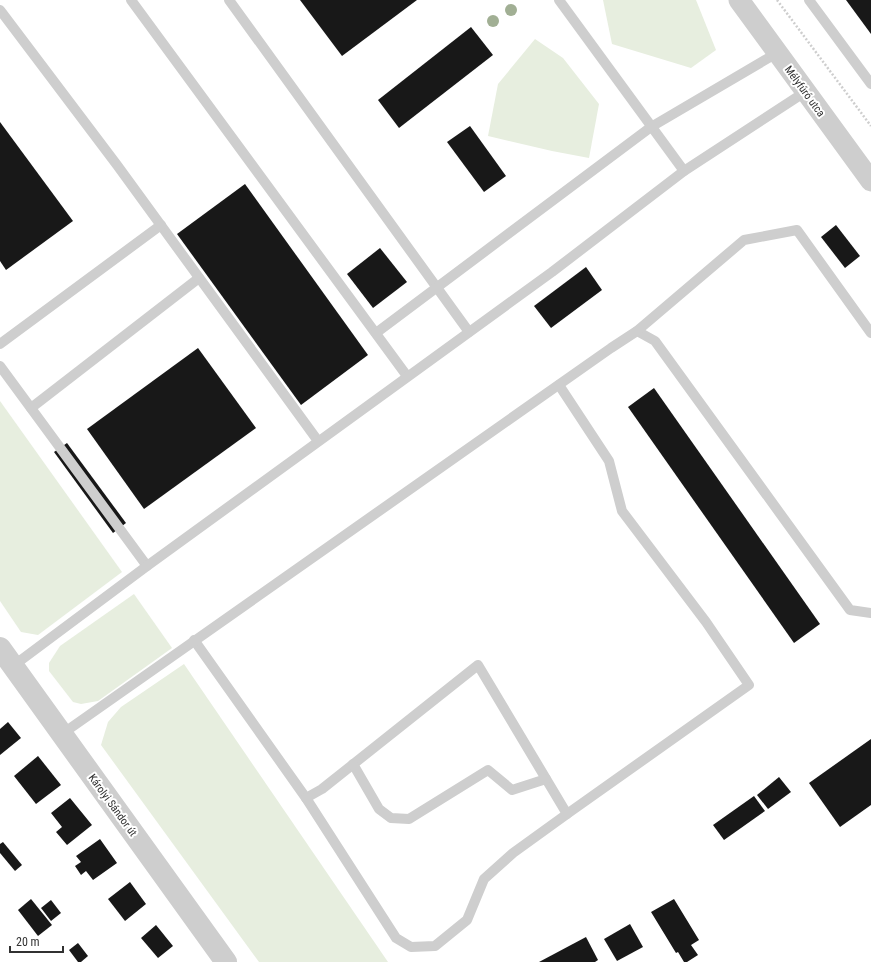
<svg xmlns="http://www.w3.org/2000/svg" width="871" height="962" font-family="'Roboto Condensed',sans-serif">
	<rect width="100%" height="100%" fill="#fff"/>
	<g fill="#e7eedf">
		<polygon points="603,0 696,0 716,50 691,68 612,44"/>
		<polygon points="535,39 563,58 599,104 589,158 552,151 488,136 498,84"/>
		<polygon points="0,401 122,572 38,635 21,632 0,601"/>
		<polygon points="134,594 172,648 98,701 81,704 73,702 49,671 49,663 60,646"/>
		<polygon points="184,664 388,962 259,962 101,745 108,722 121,707"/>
	</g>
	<g fill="#181818">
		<polygon points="300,0 417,0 342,56"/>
		<polygon points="846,0 871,0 871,34"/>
		<polygon points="471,27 493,55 399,128 378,100"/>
		<polygon points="0,122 73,221 6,270 0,261"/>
		<polygon points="470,126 506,176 484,192 447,142"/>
		<polygon points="245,184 368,355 301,405 177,234"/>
		<polygon points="836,225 860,256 845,268 821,237"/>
		<polygon points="380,248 407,282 373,308 347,274"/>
		<polygon points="586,267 602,290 551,328 534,306"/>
		<polygon points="198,348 256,428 144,509 87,429"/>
		<polygon points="654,388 820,624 794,643 628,407"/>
		<polygon points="67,443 126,523 113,533 54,452"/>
		<polygon points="8,722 21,738 0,755 0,729"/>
		<polygon points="871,739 871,805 840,827 809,783"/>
		<polygon points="38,756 61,785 36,804 14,776"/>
		<polygon points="779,777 791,792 768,809 757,795"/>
		<polygon points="754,796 765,811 724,840 713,825"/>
		<polygon points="70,798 92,825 67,845 56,832 62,827 51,813"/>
		<polygon points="100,839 117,863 93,880 86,871 81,875 75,866 81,862 76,856"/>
		<polygon points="3,842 22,865 15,871 0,853 0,844"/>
		<polygon points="130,882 146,904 125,921 108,899"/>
		<polygon points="31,899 52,925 38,936 18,910"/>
		<polygon points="674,899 699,940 691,945 698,955 687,962 684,962 678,952 676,953 651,912"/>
		<polygon points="51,900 61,913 51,921 41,908"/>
		<polygon points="630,924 643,947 617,961 604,939"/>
		<polygon points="156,925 173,946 158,958 141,938"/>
		<polygon points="586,937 598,960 595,962 539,962"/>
		<polygon points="78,943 88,956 81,962 78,962 69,950"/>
	</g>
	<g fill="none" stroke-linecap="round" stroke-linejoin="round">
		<polyline stroke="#cecece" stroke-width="2.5" stroke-dasharray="2 2" stroke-linecap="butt" points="777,0 871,126"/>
		<g stroke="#cecece" stroke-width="10">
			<polyline points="131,0 407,376"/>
			<polyline points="229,0 469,332"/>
			<polyline points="559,0 684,171"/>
			<polyline points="809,0 871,84"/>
			<polyline points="0,10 117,165 318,441"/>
			<polyline points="637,331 655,341 850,610 871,613"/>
			<polyline points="376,333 651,127 777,53"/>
			<polyline points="0,344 161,225"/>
			<polyline points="0,366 147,566"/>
			<polyline points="31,408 199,278"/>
			<polyline points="194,640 306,798 322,789 478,665 567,814 749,685 706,622 622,511 609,461 559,385"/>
			<polyline points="13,666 147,566 552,272 684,171 805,92"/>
			<polyline points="62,734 611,348 637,331 744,240 797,230 871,333"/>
			<polyline points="353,764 379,809 391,818 409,819 488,770 512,790 546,779"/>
			<polyline points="306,798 396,938 411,947 435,946 467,920 484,879 513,853 567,814"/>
		</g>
		<polyline stroke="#cecece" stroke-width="21" points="739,0 871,181"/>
		<polyline stroke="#cecece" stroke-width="22" points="0,648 226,962"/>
	</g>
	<g fill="#a1af94">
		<circle cx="511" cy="10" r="6"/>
		<circle cx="493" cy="21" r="6"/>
	</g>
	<g text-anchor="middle" stroke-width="4" stroke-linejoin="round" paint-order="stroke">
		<g font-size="11" fill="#313131" stroke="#fff">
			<text transform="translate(805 91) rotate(54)" y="4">Mélyfúró utca</text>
			<text transform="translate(113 805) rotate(54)" y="4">Károlyi Sándor út</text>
		</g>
	</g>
	<path d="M10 946v6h53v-6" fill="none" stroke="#313131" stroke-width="2"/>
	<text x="16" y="946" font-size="12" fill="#313131" stroke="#ffffff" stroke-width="3" paint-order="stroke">20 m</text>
</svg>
